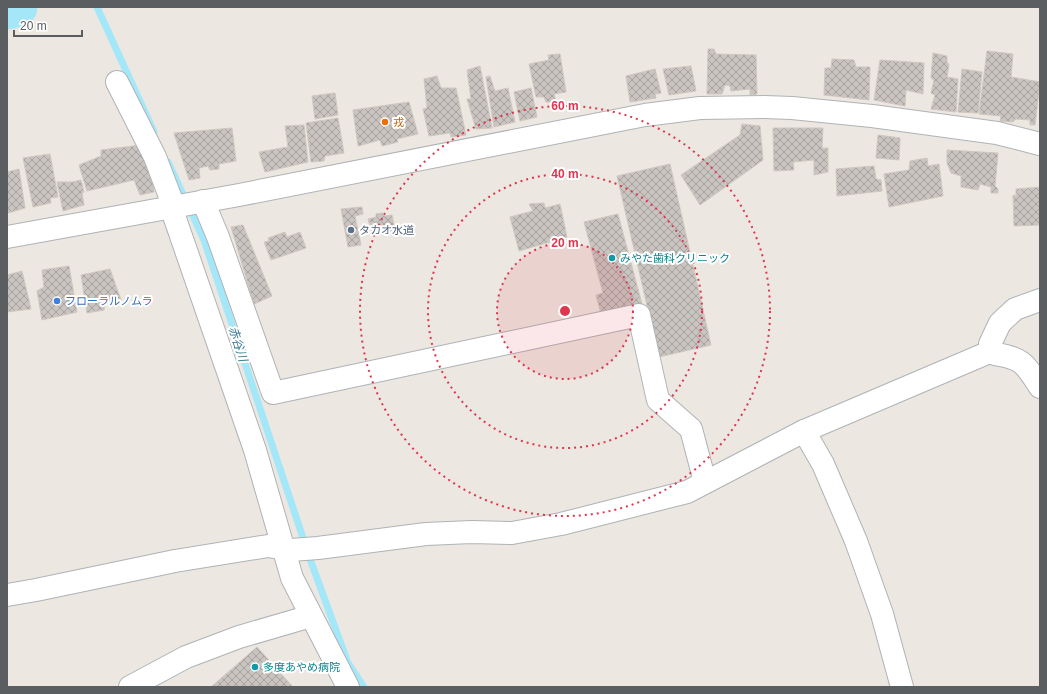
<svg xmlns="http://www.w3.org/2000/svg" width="1047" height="694" font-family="Helvetica,'Noto Sans JP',sans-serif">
	<defs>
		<pattern id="building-cross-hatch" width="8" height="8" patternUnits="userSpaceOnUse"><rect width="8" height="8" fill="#c9c4c0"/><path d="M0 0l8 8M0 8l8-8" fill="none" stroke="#a6a29f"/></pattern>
	</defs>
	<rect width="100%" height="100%" fill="#ece7e1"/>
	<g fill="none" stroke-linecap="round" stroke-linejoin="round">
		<g stroke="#a4e7f9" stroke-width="7">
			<polyline points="97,7 154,132"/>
			<polyline points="168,162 204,240 310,559 348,663 364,687"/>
		</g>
		<polyline stroke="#a4e7f9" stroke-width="41" points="7,9 17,7"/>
	</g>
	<g fill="url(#building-cross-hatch)" stroke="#d0c7c0">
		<polygon points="708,49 714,49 716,54 756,55 757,94 750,95 750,89 731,91 730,86 725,85 722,94 707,94"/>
		<polygon points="987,51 1013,54 1011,77 1040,82 1035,125 1030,125 1030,120 1016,119 1013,122 1000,121 1001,116 979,114"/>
		<polygon points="933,53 947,56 947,63 949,64 947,77 958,79 956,112 931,109 935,95 931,93 934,80 931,78"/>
		<polygon points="560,54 566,92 554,94 556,102 546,102 544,97 536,97 529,64 549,60 548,55"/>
		<polygon points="832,59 854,60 856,67 870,67 869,100 824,95 825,68 831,68"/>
		<polygon points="880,60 924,63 923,94 906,90 905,106 874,100"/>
		<polygon points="480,66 492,128 476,129 467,99 471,99 467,70"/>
		<polygon points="691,66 696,91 669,95 663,69"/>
		<polygon points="655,69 661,93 655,94 656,98 630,102 626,76"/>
		<polygon points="962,69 982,72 978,113 958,112"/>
		<polygon points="437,76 441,88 456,88 466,135 451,137 450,133 429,136 423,109 427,108 424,79"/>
		<polygon points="490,76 495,91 508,88 515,122 494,127 486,77"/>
		<polygon points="531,88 537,117 520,121 514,92"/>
		<polygon points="335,93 338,115 315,119 312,96"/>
		<polygon points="409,102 418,134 397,139 398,142 382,146 380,140 358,146 353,110"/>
		<polygon points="338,118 344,153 325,156 324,161 311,162 306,123"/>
		<polygon points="742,124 760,126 763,160 700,205 681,175 740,135"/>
		<polygon points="304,125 308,162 265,172 259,152 288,147 285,126"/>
		<polygon points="232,128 236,161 219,164 219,169 210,170 208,166 199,168 200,178 189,180 174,133"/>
		<polygon points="773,128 823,128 822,148 828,148 828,172 814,175 814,160 793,162 794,170 774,171"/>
		<polygon points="878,135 900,138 899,160 876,158"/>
		<polygon points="141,145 149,157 154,192 140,195 134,180 87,191 79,165 101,156 101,150"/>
		<polygon points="947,150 998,153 995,186 998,189 998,193 991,193 991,187 980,184 978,190 961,187 961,176 951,173 947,163"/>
		<polygon points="50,154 58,197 50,198 51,203 33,207 23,158"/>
		<polygon points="927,158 928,166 939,164 943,196 889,207 884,174 909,170 910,161"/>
		<polygon points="670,164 711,345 659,357 617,176"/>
		<polygon points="874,166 876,179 881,180 882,191 837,196 836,169"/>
		<polygon points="19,169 25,208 8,213 7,172"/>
		<polygon points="81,180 84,192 82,193 84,205 63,211 57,182 72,182"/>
		<polygon points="1040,187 1040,225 1014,226 1013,195 1016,196 1016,189"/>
		<polygon points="544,203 545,208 560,204 567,237 519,251 510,217 533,211 529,204"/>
		<polygon points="362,207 363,214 355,216 361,245 348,247 341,209"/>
		<polygon points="382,213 384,216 392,215 395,230 373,236 368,219 376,217 376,214"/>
		<polygon points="618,214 642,304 601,314 596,295 603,293 584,222"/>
		<polygon points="243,225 272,296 254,304 231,227"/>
		<polygon points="285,232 287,237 300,232 306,248 271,260 264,242 269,241 268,238"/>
		<polygon points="69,266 77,312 42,320 37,291 44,287 42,270"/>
		<polygon points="110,269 121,300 105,302 104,310 87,313 81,275"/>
		<polygon points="22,271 31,309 7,312 7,275"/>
		<polygon points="257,647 293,687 211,687"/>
	</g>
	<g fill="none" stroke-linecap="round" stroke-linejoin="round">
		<defs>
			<g id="minor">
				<polyline points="117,82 155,157 171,199 171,207 255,450 292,578 348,687"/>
				<polyline points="203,201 218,237 273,393 639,315 658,400 691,429 705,482"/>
				<polyline points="7,237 239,195 645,115 700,108 764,107 792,108 872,116 997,133 1040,144"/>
				<path d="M992,351l3,3c28,4 30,10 45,33"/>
				<polyline points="804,431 992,351 990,344 1000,323 1015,309 1040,300"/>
				<polyline points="7,595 36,590 175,561 268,546 291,550 318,548 426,534 472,532 512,533 561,524 687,492 804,431 823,464 856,541 882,614 902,687"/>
				<polyline points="130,687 186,657 239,637 311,616"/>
			</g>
		</defs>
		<use href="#minor" stroke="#afb3b6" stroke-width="24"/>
		<use href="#minor" stroke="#fff" stroke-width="22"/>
	</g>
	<circle cx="565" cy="311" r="68" fill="#dd364e" fill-opacity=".12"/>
	<g fill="none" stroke="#dd364e" stroke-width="2" stroke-dasharray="2 4">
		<circle cx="565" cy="311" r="68"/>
		<circle cx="565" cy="311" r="137"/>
		<circle cx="565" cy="311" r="205"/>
	</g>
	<circle fill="#e8710a" stroke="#fff" stroke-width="1.5" cx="385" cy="122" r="4"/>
	<circle fill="#5c6f8a" stroke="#fff" stroke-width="1.5" cx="351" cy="230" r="4"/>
	<g fill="#0f9aa8" stroke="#fff" stroke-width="1.5">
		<circle cx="612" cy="258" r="4"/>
		<circle cx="255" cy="667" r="4"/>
	</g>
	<circle fill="#3f7fe0" stroke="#fff" stroke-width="1.5" cx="57" cy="301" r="4"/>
	<g text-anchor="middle" stroke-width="4" stroke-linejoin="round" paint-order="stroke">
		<g font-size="11" fill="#c56008" stroke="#fff" text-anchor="start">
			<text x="393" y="126">戎</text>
		</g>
		<g font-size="11" fill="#4e5e75" stroke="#fff" text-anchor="start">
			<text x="359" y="234">タカオ水道</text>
		</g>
		<g font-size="11" fill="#0d838f" stroke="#fff" text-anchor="start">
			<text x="620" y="262">みやた歯科クリニック</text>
			<text x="263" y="671">多度あやめ病院</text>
		</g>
		<g font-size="11" fill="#366cbe" stroke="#fff" text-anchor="start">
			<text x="65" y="305">フローラルノムラ</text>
		</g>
		<g font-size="12" font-style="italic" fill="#3e7e98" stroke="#fff">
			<text transform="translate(238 344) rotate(72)" y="4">赤谷川</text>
		</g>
	</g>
	<circle cx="565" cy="311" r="6" fill="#dd364e" stroke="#fff" stroke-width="2"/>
	<g font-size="12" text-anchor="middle" font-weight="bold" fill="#dd364e" stroke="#fff" stroke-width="4" stroke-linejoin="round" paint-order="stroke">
		<text x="565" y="110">60 m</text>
		<text x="565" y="178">40 m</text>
		<text x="565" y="247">20 m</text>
	</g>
	<rect width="1047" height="694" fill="none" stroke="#5a5e61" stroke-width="16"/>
	<path d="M14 30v6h68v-6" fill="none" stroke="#5a5e61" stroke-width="2"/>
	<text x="20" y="30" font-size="12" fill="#5a5e61" stroke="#ffffff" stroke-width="3" paint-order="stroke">20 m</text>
</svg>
